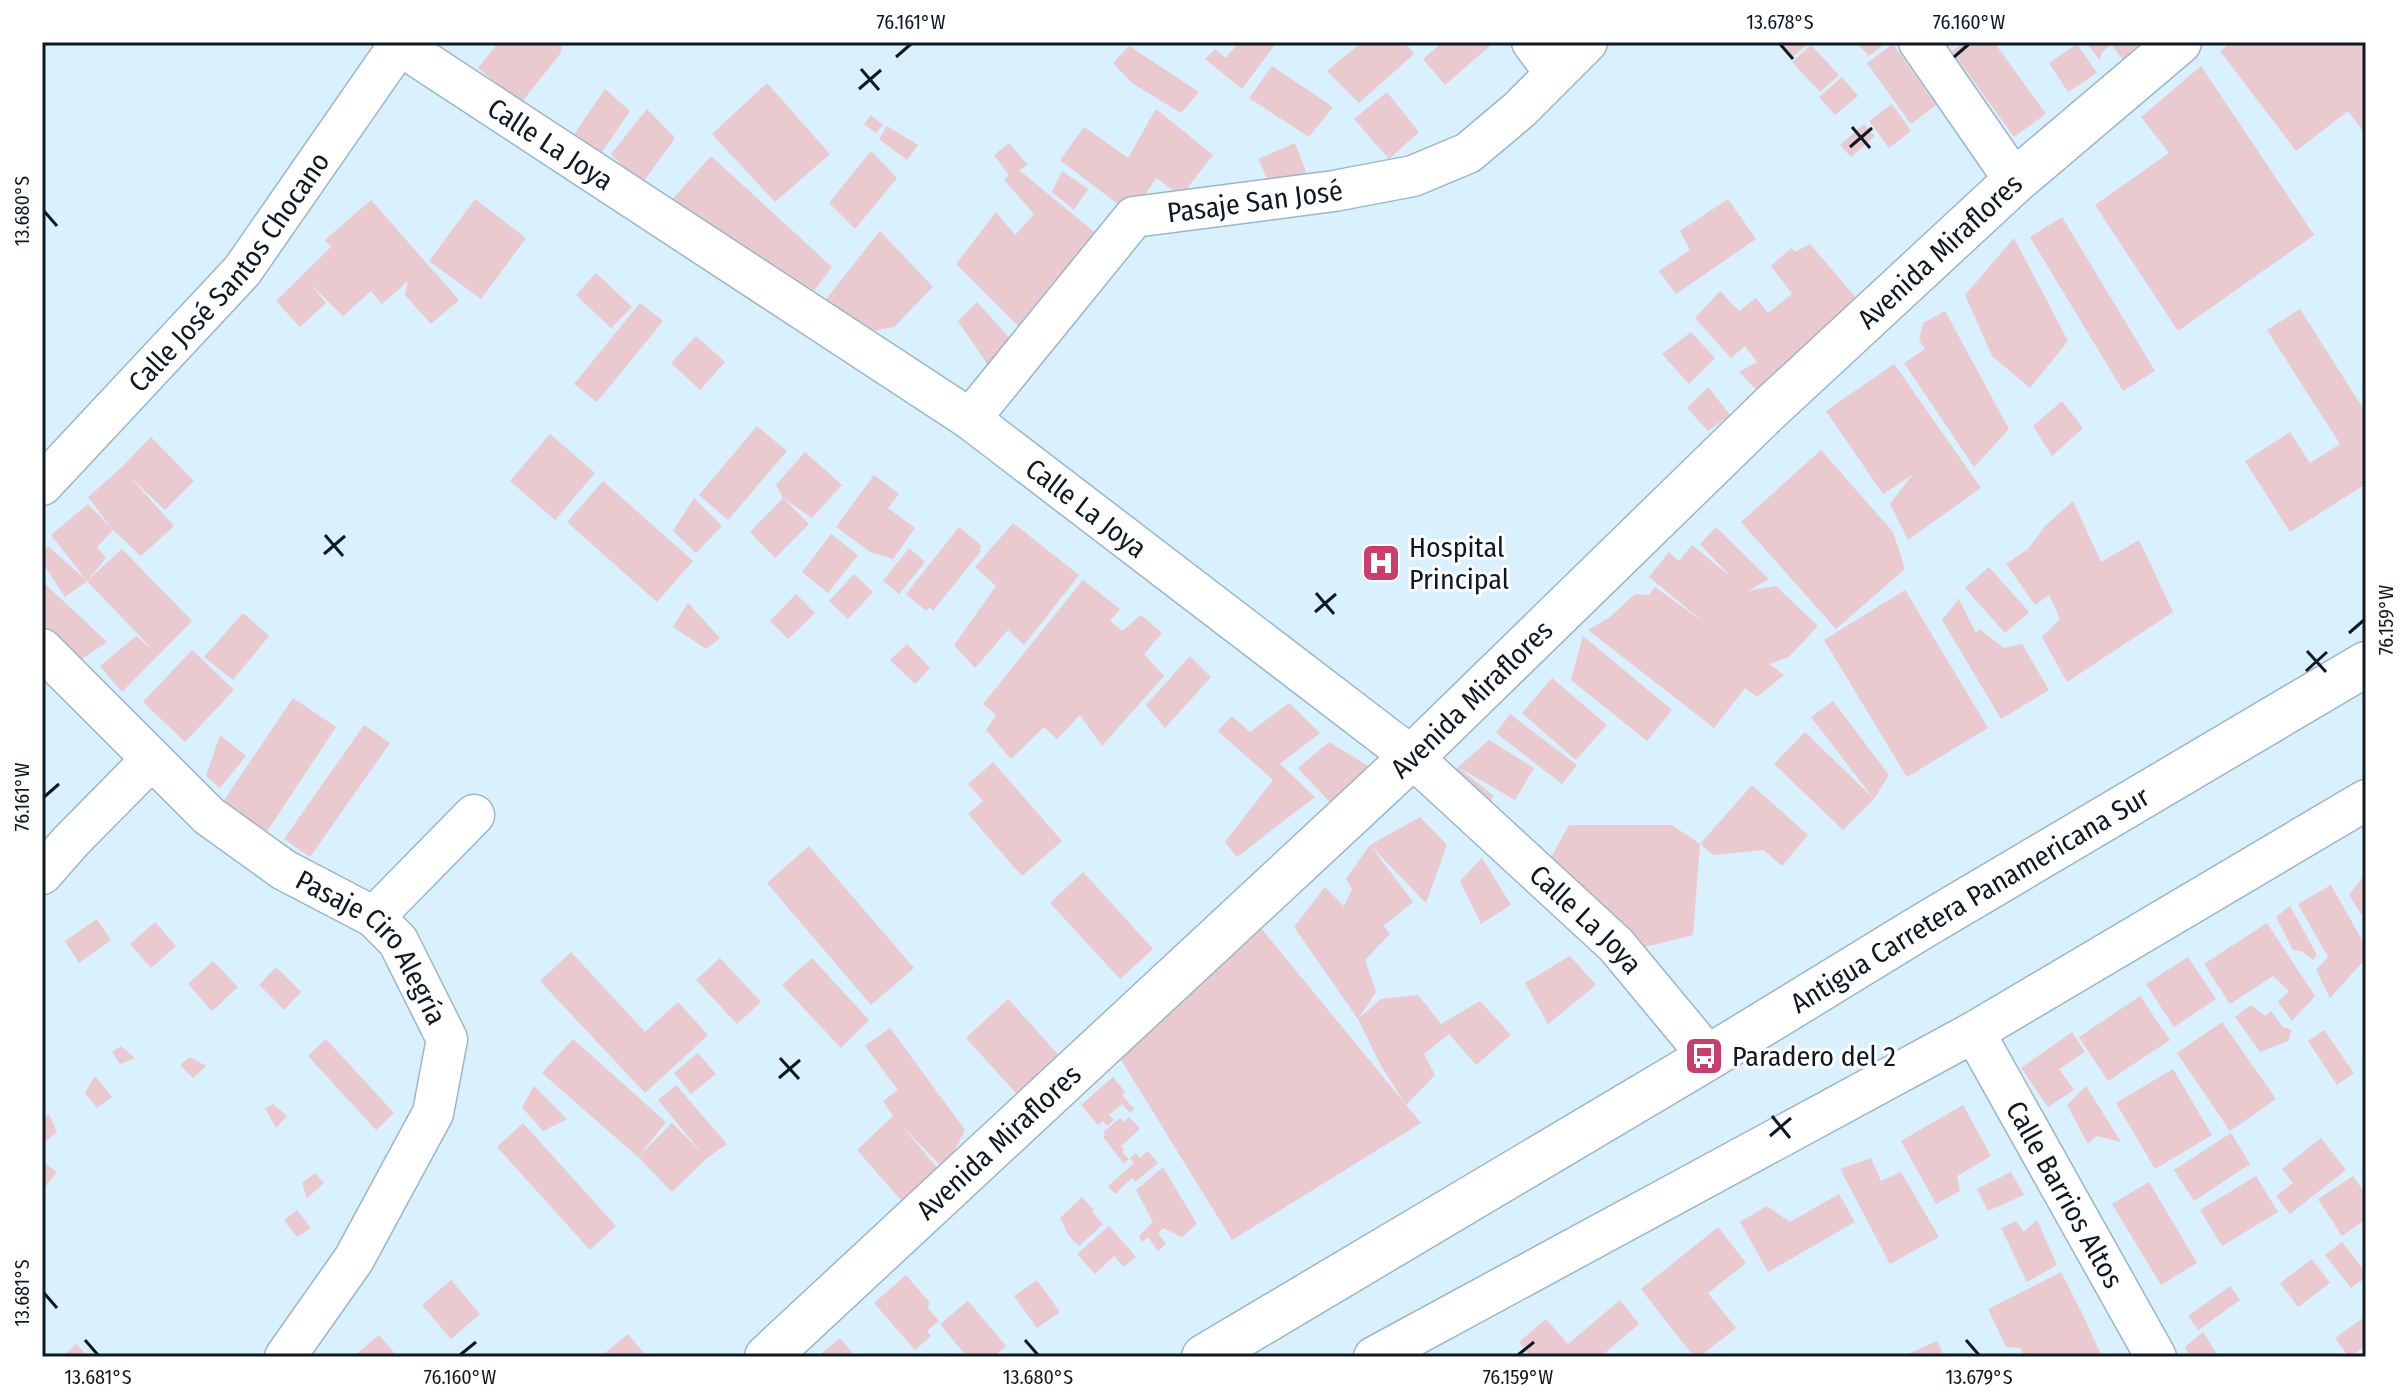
<svg xmlns="http://www.w3.org/2000/svg" width="2408" height="1399" font-family="'Fira Sans Condensed',sans-serif">
	<rect width="100%" height="100%" fill="#d9f0fe"/>
	<g fill="#eac9cf">
		<polygon points="499,42 563,42 560,54 521,103 478,68"/>
		<polygon points="1239,42 1277,42 1242,89 1205,59 1215,49 1226,58"/>
		<polygon points="1362,42 1405,42 1414,54 1359,103 1327,71"/>
		<polygon points="1443,42 1490,42 1492,44 1445,85 1423,59"/>
		<polygon points="1780,42 1810,42 1793,57"/>
		<polygon points="1856,42 1887,42 1869,56"/>
		<polygon points="1965,42 1994,42 2046,114 2014,137 1952,51"/>
		<polygon points="2086,42 2141,42 2123,60 2111,44 2101,53 2100,61"/>
		<polygon points="2232,42 2366,42 2366,135 2348,111 2296,151 2220,51"/>
		<polygon points="1893,44 1936,105 1911,124 1867,63"/>
		<polygon points="2077,44 2097,73 2068,92 2049,63"/>
		<polygon points="1811,45 1839,75 1820,92 1792,62"/>
		<polygon points="1129,46 1199,92 1181,113 1132,83 1113,63"/>
		<polygon points="1272,66 1333,107 1309,137 1249,98"/>
		<polygon points="2201,66 2314,235 2178,331 2095,205 2169,153 2141,117"/>
		<polygon points="1842,77 1858,96 1835,115 1819,97"/>
		<polygon points="767,83 830,154 775,202 712,134"/>
		<polygon points="605,89 630,111 598,158 573,136"/>
		<polygon points="1387,92 1419,132 1389,159 1354,119"/>
		<polygon points="1892,104 1911,131 1889,148 1869,121"/>
		<polygon points="647,109 675,138 641,185 611,154"/>
		<polygon points="1156,109 1213,155 1181,196 1156,178 1132,215 1060,160 1084,127 1128,158"/>
		<polygon points="871,115 883,125 876,133 864,124"/>
		<polygon points="1864,124 1875,136 1851,157 1840,145"/>
		<polygon points="887,126 918,145 907,160 879,139"/>
		<polygon points="1009,143 1028,165 1019,170 1104,240 1021,329 956,264 996,212 1015,235 1034,214 1004,180 1009,175 994,155"/>
		<polygon points="1295,143 1307,174 1273,191 1258,159"/>
		<polygon points="871,151 897,178 855,229 829,203"/>
		<polygon points="711,156 832,267 807,300 670,202"/>
		<polygon points="1062,171 1088,189 1074,210 1052,192"/>
		<polygon points="475,199 526,238 481,299 429,261"/>
		<polygon points="1728,199 1756,239 1676,294 1659,271 1690,250 1680,231"/>
		<polygon points="371,200 459,300 431,324 405,295 408,281 382,304 371,291 343,316 309,283 326,303 300,327 276,301 331,247 325,240"/>
		<polygon points="2062,217 2155,371 2123,391 2030,237"/>
		<polygon points="880,231 933,287 894,327 851,335 819,308"/>
		<polygon points="2014,238 2068,341 2030,388 1992,356 1965,295"/>
		<polygon points="1810,244 1863,306 1762,396 1739,372 1757,362 1745,346 1731,358 1695,318 1720,291 1739,311 1756,298 1768,313 1792,294 1771,266 1791,248 1795,252"/>
		<polygon points="596,273 632,307 611,328 576,295"/>
		<polygon points="977,302 1017,346 994,374 958,321"/>
		<polygon points="640,303 663,321 597,402 574,384"/>
		<polygon points="2300,309 2366,413 2366,484 2290,532 2245,461 2290,432 2310,463 2340,444 2267,330"/>
		<polygon points="1945,311 2009,429 1974,467 1904,363 1925,349 1919,340 1923,323"/>
		<polygon points="1691,332 1715,358 1689,384 1662,354"/>
		<polygon points="696,336 725,362 700,390 671,363"/>
		<polygon points="1894,364 1981,488 1908,540 1890,504 1913,474 1883,494 1826,411"/>
		<polygon points="1708,387 1730,415 1708,431 1687,408"/>
		<polygon points="2062,401 2083,428 2052,456 2033,426"/>
		<polygon points="757,426 787,451 728,520 699,495"/>
		<polygon points="550,434 595,473 555,520 510,481"/>
		<polygon points="151,437 194,481 165,510 129,476 174,526 141,556 113,530 88,497 122,467"/>
		<polygon points="1821,450 1893,532 1905,569 1836,629 1741,522"/>
		<polygon points="805,452 842,485 812,518 783,498 809,524 775,558 750,532 783,498 776,485"/>
		<polygon points="874,475 899,494 888,508 915,528 893,559 870,552 836,527"/>
		<polygon points="603,481 693,561 657,602 567,522"/>
		<polygon points="694,498 722,526 696,553 673,531"/>
		<polygon points="2073,501 2101,562 2139,540 2173,612 2067,682 2042,637 2060,619 2049,595 2035,605 2006,564 2028,549 2045,526"/>
		<polygon points="88,504 113,530 97,547 106,558 87,581 122,549 192,621 122,692 100,666 136,636 155,652 87,581 51,535"/>
		<polygon points="1013,523 1079,575 1024,645 1008,630 975,668 954,645 996,586 975,567"/>
		<polygon points="959,527 982,546 979,549 981,551 933,611 929,607 926,611 906,594"/>
		<polygon points="1716,527 1769,579 1748,591 1776,586 1818,626 1789,657 1769,664 1784,675 1757,697 1745,688 1714,728 1588,630 1610,617 1635,594 1649,595 1655,587 1706,624 1649,577 1669,552 1679,561 1692,545 1732,578 1700,544"/>
		<polygon points="831,534 858,555 828,593 802,572"/>
		<polygon points="48,546 87,581 65,597 42,562 42,552"/>
		<polygon points="909,548 925,562 899,594 883,581"/>
		<polygon points="1989,567 2029,612 2005,633 1965,588"/>
		<polygon points="854,574 873,592 848,619 829,601"/>
		<polygon points="1083,580 1120,609 1110,621 1122,631 1141,615 1162,633 1144,654 1164,676 1102,746 1080,715 1057,739 1044,727 1011,759 986,730 996,715 983,704"/>
		<polygon points="42,581 107,642 76,663 42,626"/>
		<polygon points="1905,590 1988,728 1907,777 1824,640"/>
		<polygon points="796,594 815,613 788,639 770,621"/>
		<polygon points="1959,599 1976,633 1979,629 2004,648 2022,644 2049,690 2001,719 1942,620"/>
		<polygon points="688,603 720,638 706,649 673,627"/>
		<polygon points="243,613 269,636 233,680 204,657"/>
		<polygon points="1583,636 1672,710 1647,741 1571,680"/>
		<polygon points="907,644 930,668 915,684 890,660"/>
		<polygon points="192,650 234,690 185,742 143,702"/>
		<polygon points="1190,656 1211,677 1165,728 1146,705"/>
		<polygon points="1552,678 1607,725 1576,760 1522,713"/>
		<polygon points="293,698 336,727 264,836 220,806"/>
		<polygon points="1833,701 1889,775 1874,799 1843,830 1774,764 1805,732 1874,799 1811,717"/>
		<polygon points="1289,703 1320,733 1280,764 1315,797 1237,857 1225,842 1273,780 1218,731 1232,716 1250,732"/>
		<polygon points="1510,714 1577,765 1562,784 1496,733"/>
		<polygon points="364,725 390,743 310,857 284,839"/>
		<polygon points="220,735 246,756 220,788 206,776"/>
		<polygon points="1489,740 1534,768 1515,800 1458,767 1494,796 1482,811 1446,781 1458,767"/>
		<polygon points="1329,742 1378,772 1337,810 1298,768"/>
		<polygon points="993,762 1062,841 1022,876 968,814 983,801 968,784"/>
		<polygon points="1752,785 1808,835 1782,866 1764,850 1713,855 1700,844"/>
		<polygon points="1420,817 1447,845 1426,903 1370,845"/>
		<polygon points="1569,825 1672,825 1700,844 1693,935 1641,948 1550,859"/>
		<polygon points="1370,845 1413,902 1383,926 1390,934 1365,960 1376,992 1358,1019 1381,999 1418,995 1441,1024 1480,1001 1511,1035 1476,1065 1449,1034 1424,1054 1435,1075 1406,1105 1380,1064 1358,1019 1294,927 1325,887 1344,906 1352,889 1346,879"/>
		<polygon points="809,846 914,968 871,1005 767,883"/>
		<polygon points="1482,858 1511,905 1481,924 1460,881"/>
		<polygon points="1083,872 1153,949 1120,979 1050,903"/>
		<polygon points="2366,873 2366,922 2349,895"/>
		<polygon points="2331,885 2366,947 2366,958 2330,998 2316,970 2328,957 2298,904"/>
		<polygon points="2290,906 2317,955 2313,960 2301,951 2293,950 2276,917"/>
		<polygon points="97,919 111,940 79,963 65,941"/>
		<polygon points="155,922 176,946 151,968 130,944"/>
		<polygon points="2267,923 2315,996 2292,1021 2278,1002 2289,991 2273,976 2230,1004 2204,964"/>
		<polygon points="1260,927 1421,1123 1232,1240 1118,1055"/>
		<polygon points="571,952 645,1032 678,1002 708,1035 645,1093 540,981"/>
		<polygon points="1570,956 1596,985 1548,1024 1525,983"/>
		<polygon points="2188,957 2216,999 2174,1027 2146,984"/>
		<polygon points="720,958 761,1002 737,1024 696,980"/>
		<polygon points="812,958 869,1020 841,1048 782,985"/>
		<polygon points="213,961 238,987 212,1011 188,984"/>
		<polygon points="276,967 301,992 284,1010 259,985"/>
		<polygon points="2140,996 2170,1040 2108,1081 2079,1037"/>
		<polygon points="1008,999 1064,1061 1022,1100 966,1038"/>
		<polygon points="2251,1005 2265,1016 2271,1011 2283,1027 2292,1030 2288,1041 2260,1052 2235,1017"/>
		<polygon points="2222,1022 2276,1099 2230,1131 2177,1053"/>
		<polygon points="890,1028 965,1130 945,1170 902,1126 943,1175 907,1207 857,1150 893,1116 883,1101 898,1090 865,1046"/>
		<polygon points="2324,1030 2354,1073 2337,1085 2308,1041"/>
		<polygon points="2072,1032 2085,1052 2059,1069 2074,1090 2048,1107 2021,1068"/>
		<polygon points="326,1039 394,1113 376,1130 308,1056"/>
		<polygon points="573,1039 666,1122 638,1157 542,1073"/>
		<polygon points="121,1046 135,1058 120,1064 112,1052"/>
		<polygon points="698,1053 716,1074 691,1094 674,1073"/>
		<polygon points="190,1057 206,1066 193,1078 180,1065"/>
		<polygon points="2173,1069 2212,1135 2155,1169 2116,1103"/>
		<polygon points="95,1076 112,1097 97,1108 85,1093"/>
		<polygon points="1113,1077 1125,1092 1122,1095 1134,1109 1130,1113 1122,1104 1109,1115 1114,1120 1107,1126 1103,1121 1098,1125 1081,1105"/>
		<polygon points="676,1085 727,1144 707,1158 672,1192 638,1157 672,1123 702,1153 658,1100"/>
		<polygon points="534,1086 567,1119 543,1131 522,1107"/>
		<polygon points="2086,1086 2121,1142 2096,1136 2088,1144 2067,1105"/>
		<polygon points="273,1104 287,1116 276,1128 265,1108"/>
		<polygon points="1963,1105 1991,1156 1957,1176 1960,1191 1936,1204 1901,1141"/>
		<polygon points="49,1114 57,1132 46,1141 42,1134 42,1120"/>
		<polygon points="1129,1117 1140,1129 1121,1146 1124,1150 1122,1152 1129,1159 1124,1164 1103,1137 1105,1134 1103,1132 1120,1118 1123,1122"/>
		<polygon points="523,1123 616,1226 590,1250 497,1147"/>
		<polygon points="2231,1133 2250,1164 2194,1201 2174,1170"/>
		<polygon points="2321,1138 2346,1170 2290,1214 2276,1196 2293,1183 2282,1169"/>
		<polygon points="1148,1151 1158,1163 1135,1182 1132,1178 1115,1194 1108,1186 1134,1163 1130,1158 1136,1153 1140,1158"/>
		<polygon points="1871,1158 1881,1181 1901,1172 1939,1237 1890,1264 1840,1169"/>
		<polygon points="42,1161 57,1172 46,1186 42,1183"/>
		<polygon points="1163,1167 1197,1224 1182,1237 1163,1228 1158,1233 1166,1244 1158,1251 1148,1237 1142,1242 1139,1236 1153,1222 1136,1190"/>
		<polygon points="2011,1172 2024,1195 1988,1211 1977,1189"/>
		<polygon points="315,1173 324,1183 307,1198 302,1183"/>
		<polygon points="2256,1176 2278,1212 2222,1246 2200,1210"/>
		<polygon points="2353,1176 2366,1195 2366,1228 2362,1222 2342,1236 2318,1199"/>
		<polygon points="2149,1182 2197,1263 2161,1285 2112,1204"/>
		<polygon points="1839,1194 1855,1222 1768,1272 1740,1222 1767,1206 1790,1222"/>
		<polygon points="1082,1197 1094,1210 1092,1212 1103,1224 1079,1246 1069,1236 1060,1218"/>
		<polygon points="297,1210 311,1228 297,1237 284,1220"/>
		<polygon points="2037,1220 2057,1265 2027,1282 2001,1228 2016,1221 2024,1232"/>
		<polygon points="1109,1226 1136,1257 1124,1267 1114,1256 1095,1274 1077,1254"/>
		<polygon points="1718,1227 1746,1263 1708,1293 1736,1328 1699,1357 1694,1357 1641,1289"/>
		<polygon points="2342,1242 2366,1273 2366,1277 2351,1288 2325,1255"/>
		<polygon points="2312,1259 2330,1283 2298,1307 2280,1283"/>
		<polygon points="2061,1272 2083,1315 2102,1357 2025,1357 2020,1348 2006,1347 1988,1309"/>
		<polygon points="906,1275 930,1303 927,1307 939,1321 927,1331 931,1336 915,1350 874,1303"/>
		<polygon points="451,1280 480,1314 451,1339 422,1305"/>
		<polygon points="1037,1280 1060,1312 1037,1328 1014,1296"/>
		<polygon points="2230,1286 2240,1300 2198,1330 2188,1316"/>
		<polygon points="1620,1300 1639,1324 1600,1357 1531,1357 1519,1342 1546,1319 1568,1344"/>
		<polygon points="968,1301 1006,1346 993,1357 967,1357 940,1324"/>
		<polygon points="2366,1316 2366,1345 2349,1357 2335,1338"/>
		<polygon points="2203,1332 2219,1357 2190,1357 2185,1347"/>
		<polygon points="628,1334 647,1357 600,1357"/>
		<polygon points="379,1335 398,1357 353,1357"/>
		<polygon points="840,1338 856,1357 817,1357"/>
		<polygon points="1937,1341 1945,1357 1901,1357"/>
		<polygon points="77,1344 87,1357 60,1357"/>
	</g>
	<g fill="none" stroke-linecap="round" stroke-linejoin="round">
		<defs>
			<g id="minor">
				<path id="s1" d="M395,42l575,377 442,338 204,188 93,112"/>
				<polyline points="1532,42 1555,73"/>
				<polyline points="1919,42 2015,181"/>
				<path id="s2" d="M970,419l164,-202 200,-26 79,-15 55,-23 51,-43 68,-68"/>
				<path id="s3" d="M42,485l200,-214 159,-229"/>
				<path id="s4" d="M42,649l167,167 75,54 90,47 24,24 49,98 -14,74 -79,146 -69,98"/>
				<polyline points="42,874 71,841 152,759"/>
				<polyline points="374,917 474,815"/>
				<path id="s5" d="M1974,1032l182,325"/>
				<polyline points="1374,1357 1974,1032 2366,800"/>
			</g>
			<g id="tertiary">
				<path id="s6" d="M767,1357l645,-600 356,-347 247,-229 164,-139"/>
			</g>
			<g id="trunk">
				<path id="s7" d="M1204,1357l505,-300 214,-131 443,-262"/>
			</g>
		</defs>
		<use href="#minor" stroke="#9ab6c7" stroke-width="43"/>
		<use href="#tertiary" stroke="#9ab6c7" stroke-width="47"/>
		<use href="#trunk" stroke="#9ab6c7" stroke-width="47"/>
		<use href="#minor" stroke="#fff" stroke-width="40"/>
		<use href="#tertiary" stroke="#fff" stroke-width="44"/>
		<use href="#trunk" stroke="#fff" stroke-width="44"/>
	</g>
	<path fill="none" stroke="#0f1920" stroke-width="3" d="M1780,44l13,15M896,57l15,-13M1954,57l15,-13M861,69l18,21M859,89l22,-19M1852,127l18,21M1850,147l22,-19M44,211l13,15M325,535l18,21M324,554l21,-18M1316,593l18,21M1315,612l21,-18M2349,633l15,-13M2307,651l19,21M2306,671l21,-19M44,797l15,-13M780,1058l19,21M779,1078l21,-18M1772,1116l18,22M1770,1136l21,-18M44,1293l13,15M85,1340l13,15M1025,1340l13,15M1966,1340l13,15M460,1355l16,-13M1518,1355l16,-13"/>
	<defs>
		<symbol id="hospital-square" viewBox="-11 -11 22 22"><rect x="-9" y="-9" width="18" height="18" rx="4" fill="#ca3d6d" stroke="#fff"/><path d="M-5-5h3v3.5h4V-5h3V5h-3V1.5h-4V5h-3Z" fill="#fff"/></symbol>
		<symbol id="bus-square" viewBox="-11 -11 22 22"><rect x="-9" y="-9" width="18" height="18" rx="4" fill="#ca3d6d" stroke="#fff"/><path d="M-5-6H5V4H4V6H2V4H-2V6H-4V4H-5ZM-3.5-4V0h7V-4ZM-3.5 1.2v1.5H-2V1.2ZM2 1.2v1.5H3.5V1.2Z" fill="#fff"/></symbol>
	</defs>
	<g fill-rule="evenodd">
		<use href="#hospital-square" x="1359" y="541" width="44" height="44"/>
		<use href="#bus-square" x="1682" y="1034" width="44" height="44"/>
	</g>
	<g text-anchor="middle" stroke-width="6" stroke-linejoin="round" paint-order="stroke">
		<g font-size="28" fill="#0f1920" stroke="#fff">
			<text dy="10" stroke="none"><textPath href="#s1" startOffset="186">Calle La Joya</textPath></text>
			<text dy="10" stroke="none"><textPath href="#s2" startOffset="382">Pasaje San José</textPath></text>
			<text dy="10" stroke="none"><textPath href="#s6" startOffset="1612">Avenida Miraflores</textPath></text>
			<text dy="10" stroke="none"><textPath href="#s3" startOffset="284">Calle José Santos Chocano</textPath></text>
			<text dy="10" stroke="none"><textPath href="#s1" startOffset="834">Calle La Joya</textPath></text>
			<text dy="10" stroke="none"><textPath href="#s6" startOffset="964">Avenida Miraflores</textPath></text>
			<text dy="10" stroke="none"><textPath href="#s7" startOffset="892">Antigua Carretera Panamericana Sur</textPath></text>
			<text dy="10" stroke="none"><textPath href="#s1" startOffset="1482">Calle La Joya</textPath></text>
			<text dy="10" stroke="none"><textPath href="#s4" startOffset="450">Pasaje Ciro Alegría</textPath></text>
			<text dy="10" stroke="none"><textPath href="#s6" startOffset="316">Avenida Miraflores</textPath></text>
			<text dy="10" stroke="none"><textPath href="#s5" startOffset="186">Calle Barrios Altos</textPath></text>
		</g>
		<g font-size="28" fill="#0f1920" stroke="#fff" text-anchor="start">
			<text x="1409" y="557">Hospital<tspan x="1409" dy="32">Principal</tspan></text>
			<text x="1732" y="1066">Paradero del 2</text>
		</g>
	</g>
	<rect width="2408" height="1399" fill="none" stroke="#ffffff" stroke-width="88"/>
	<rect x="44" y="44" width="2320" height="1311" fill="none" stroke="#0f1920" stroke-width="3"/>
	<g font-size="20" text-anchor="middle" fill="#0f1920">
		<text x="911" y="29">76.161°W</text>
		<text x="1780" y="29">13.678°S</text>
		<text x="1969" y="29">76.160°W</text>
		<text transform="translate(22 211) rotate(-90)" y="7">13.680°S</text>
		<text transform="translate(2386 620) rotate(-90)" y="7">76.159°W</text>
		<text transform="translate(22 797) rotate(-90)" y="7">76.161°W</text>
		<text transform="translate(22 1293) rotate(-90)" y="7">13.681°S</text>
		<text x="98" y="1384">13.681°S</text>
		<text x="460" y="1384">76.160°W</text>
		<text x="1038" y="1384">13.680°S</text>
		<text x="1518" y="1384">76.159°W</text>
		<text x="1979" y="1384">13.679°S</text>
	</g>
</svg>
